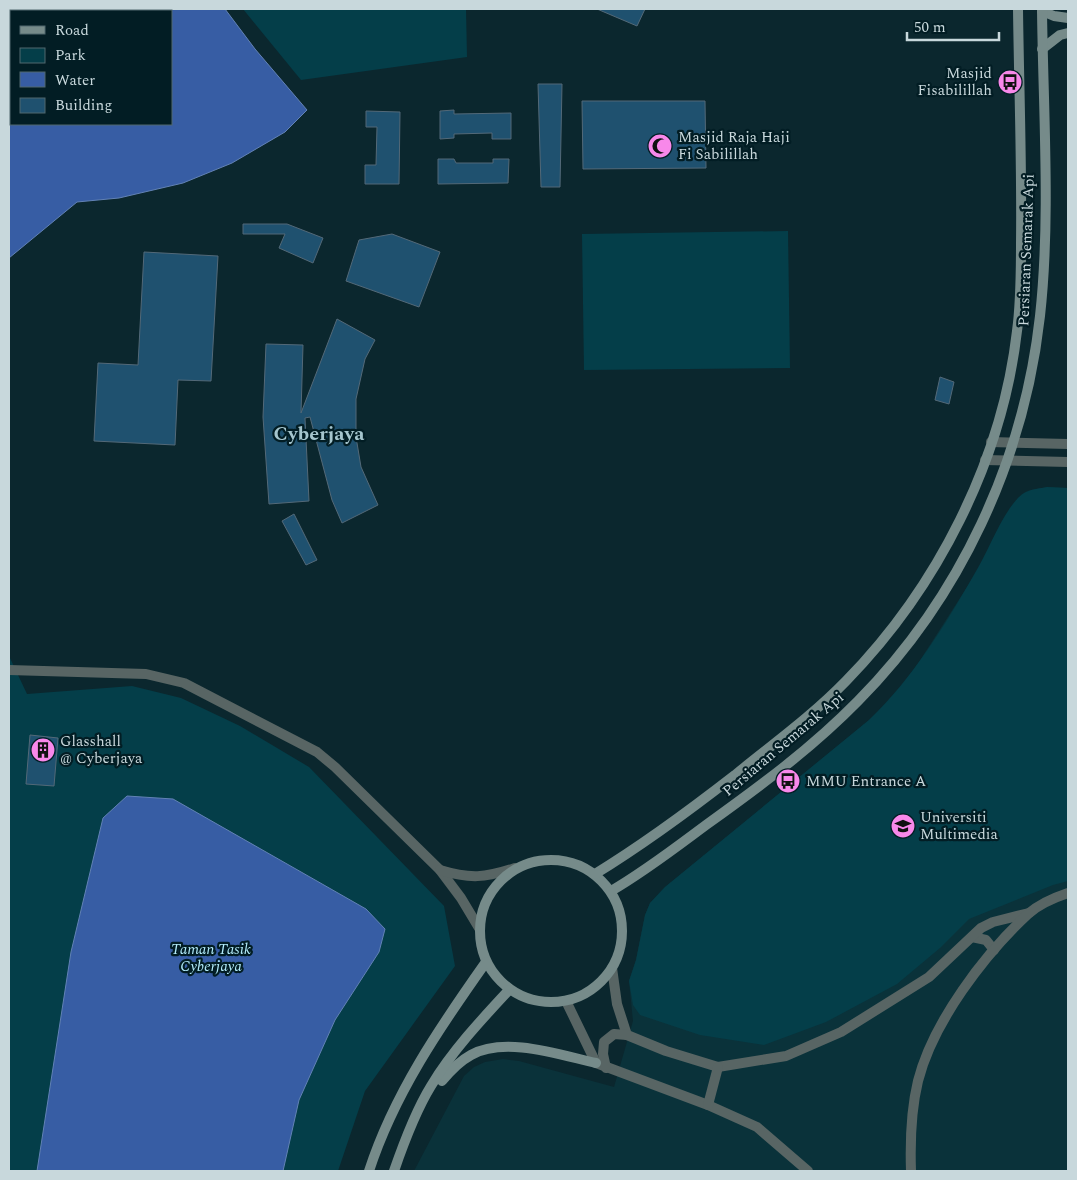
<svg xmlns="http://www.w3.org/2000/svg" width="1077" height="1180" font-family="Spectral,serif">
	<rect width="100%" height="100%" fill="#0b272e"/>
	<polygon fill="#0a323a" points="1047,487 1068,488 1068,1171 414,1171 464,1076 474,1067 485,1062 503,1059 519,1061 614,1087 633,1021 629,981 636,960 645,915 650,903 665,887 869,720 895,695 917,665 976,573 1018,498 1031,490"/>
	<g fill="#043e49">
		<polygon points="243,9 466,9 467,57 301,80"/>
		<polygon points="788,231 790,368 584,370 582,234"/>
		<path d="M1047,487l21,1v393l-15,4 -84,34 -29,29 -43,36 -71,38 -62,23 -64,-10 -60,-20 -7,-10 -4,-24 7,-21 9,-45 5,-12 15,-16 204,-167c44,-42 76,-95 106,-147 14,-23 26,-58 44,-76 8,-8 18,-8 28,-10z"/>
		<polygon points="9,656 27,694 132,686 181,698 240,726 309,767 444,906 455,966 365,1091 338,1171 9,1171"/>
	</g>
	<g fill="#375da4" stroke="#6282b5" fill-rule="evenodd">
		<path d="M9,9h216l30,40 52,61 -22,22 -53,31 -49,20 -64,15 -42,4 -68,56zM11,11h160v113h-160z"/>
		<polygon points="127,796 173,799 366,909 385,929 379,952 335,1020 299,1100 283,1171 37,1171 71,952 103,818"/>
	</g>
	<g fill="#1f516f" stroke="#536978">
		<polygon points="597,9 645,9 637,26"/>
		<polygon points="538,84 562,84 560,187 541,187"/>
		<polygon points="582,101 705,101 706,168 583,169"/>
		<polygon points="454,110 454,114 511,113 511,139 492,139 492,133 454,134 454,138 440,139 440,111"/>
		<polygon points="366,111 400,112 399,184 365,184 365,165 376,165 377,127 366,127"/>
		<polygon points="438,159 454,159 456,163 493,163 493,159 509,159 508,183 438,184"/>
		<polygon points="243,224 287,224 323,238 313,263 279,248 285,234 243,234"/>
		<polygon points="392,234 440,252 419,307 346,281 359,240"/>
		<polygon points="144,252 218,256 211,381 178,380 175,445 94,441 98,363 138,365"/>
		<polygon points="337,319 375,340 365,359 356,399 356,437 361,467 378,505 342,523 332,500 310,417 305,418 309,501 269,504 263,417 266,344 303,345 301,413"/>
		<polygon points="940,377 954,382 949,404 935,400"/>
		<polygon points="294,514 317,560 306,565 282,521"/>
		<polygon points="30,735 58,738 54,786 26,784"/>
	</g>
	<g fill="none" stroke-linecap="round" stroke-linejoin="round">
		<g stroke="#586564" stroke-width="10">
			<polyline points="9,670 146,674 184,683 317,752 335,767 440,870 461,898 479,928"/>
			<path d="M440,870c30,9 45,8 75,-2"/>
		</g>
		<g stroke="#586564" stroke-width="10">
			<polyline points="991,442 1068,444"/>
			<polyline points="985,460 1068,462"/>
			<polyline points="972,937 986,940 994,950"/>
			<polyline points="612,968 617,1004 627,1035"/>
			<polyline points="566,1001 596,1063 708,1105 757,1127 808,1171"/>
			<polyline points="606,1068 603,1054 604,1042 614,1034 627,1035 666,1051 718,1067 786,1056 841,1032 929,977 981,928 993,922 1029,913"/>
			<polyline points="708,1105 718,1067"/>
			<path d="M911,1171c-1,-30 0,-61 7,-90 15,-59 66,-126 110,-167 10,-9 28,-17 40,-21"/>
		</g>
		<g stroke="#768b8a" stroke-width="10">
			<polyline points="1042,11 1054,16 1068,18"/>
			<polyline points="1042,49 1060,35 1068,33"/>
			<circle cx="551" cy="931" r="71"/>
			<path d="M595,874c49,-30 95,-64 140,-99 38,-31 77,-59 111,-94 91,-93 156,-220 171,-350 4,-29 4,-59 4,-88 1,-78 -2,-156 -3,-234"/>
			<path d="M611,891c33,-19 64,-43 95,-66 53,-38 106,-77 152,-124 102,-103 166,-241 182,-385 11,-100 3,-207 2,-307"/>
			<path d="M442,1081c8,-10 18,-20 29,-26 34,-19 89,0 125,8"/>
			<path d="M369,1171c25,-77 71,-144 117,-209"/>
			<path d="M394,1171c10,-29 21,-59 37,-85 21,-35 51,-67 78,-96"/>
		</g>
	</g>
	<defs>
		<symbol id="bus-disc" viewBox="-11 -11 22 22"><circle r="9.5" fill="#f888ea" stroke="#021d24"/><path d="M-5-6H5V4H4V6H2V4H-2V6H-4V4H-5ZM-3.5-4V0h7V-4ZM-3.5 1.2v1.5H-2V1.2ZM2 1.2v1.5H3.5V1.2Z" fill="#111"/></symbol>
		<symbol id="mosque-disc" viewBox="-11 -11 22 22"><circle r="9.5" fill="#f888ea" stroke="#021d24"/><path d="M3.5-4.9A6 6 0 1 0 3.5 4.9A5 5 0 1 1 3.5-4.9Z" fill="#111"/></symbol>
		<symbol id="building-disc" viewBox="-11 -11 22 22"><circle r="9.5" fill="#f888ea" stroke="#021d24"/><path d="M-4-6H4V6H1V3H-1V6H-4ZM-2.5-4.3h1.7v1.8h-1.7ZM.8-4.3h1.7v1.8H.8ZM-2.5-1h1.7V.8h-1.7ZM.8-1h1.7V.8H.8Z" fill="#111"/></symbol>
		<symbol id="university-disc" viewBox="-11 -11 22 22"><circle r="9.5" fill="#f888ea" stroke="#021d24"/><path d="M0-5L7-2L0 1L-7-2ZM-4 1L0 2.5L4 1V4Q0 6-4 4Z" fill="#111"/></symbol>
	</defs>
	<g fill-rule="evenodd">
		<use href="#bus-disc" x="996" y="68" width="28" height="28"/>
		<use href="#mosque-disc" x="646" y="132" width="28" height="28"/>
		<use href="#building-disc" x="29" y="736" width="28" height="28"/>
		<use href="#bus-disc" x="774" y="767" width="28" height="28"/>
		<use href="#university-disc" x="889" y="812" width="28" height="28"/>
	</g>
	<g text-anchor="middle" stroke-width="4.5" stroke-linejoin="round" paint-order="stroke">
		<g font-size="15" fill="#c8d8dc" stroke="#021d24" text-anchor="start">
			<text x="992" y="78" text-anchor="end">Masjid<tspan x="992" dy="17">Fisabilillah</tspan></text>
			<text x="678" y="142">Masjid Raja Haji<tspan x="678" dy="17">Fi Sabilillah</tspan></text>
			<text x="60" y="746">Glasshall<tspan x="60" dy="17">@ Cyberjaya</tspan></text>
			<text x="806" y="786">MMU Entrance A</text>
			<text x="920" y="822">Universiti<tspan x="920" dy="17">Multimedia</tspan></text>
		</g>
		<g font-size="15" fill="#c8d8dc" stroke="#021d24">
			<text transform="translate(1026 250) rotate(-88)" y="5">Persiaran Semarak Api</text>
			<text transform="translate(783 744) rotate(-40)" y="5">Persiaran Semarak Api</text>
		</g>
		<g font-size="15" font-style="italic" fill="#b3ecfa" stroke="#021d24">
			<text x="211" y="954">Taman Tasik<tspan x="211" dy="17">Cyberjaya</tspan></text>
		</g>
		<g font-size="20" font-weight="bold" fill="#a5c5cd" stroke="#021d24">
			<text x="319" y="440">Cyberjaya</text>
		</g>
	</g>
	<rect width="1077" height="1180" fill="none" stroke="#c8d8dc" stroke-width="20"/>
	<rect x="10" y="10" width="162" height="115" fill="#021d24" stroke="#51686e"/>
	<rect x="20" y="26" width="25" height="8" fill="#768b8a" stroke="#51686e"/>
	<text x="55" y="35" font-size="15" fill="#c8d8dc">Road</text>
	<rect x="20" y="48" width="25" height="15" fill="#043e49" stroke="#51686e"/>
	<text x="55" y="60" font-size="15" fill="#c8d8dc">Park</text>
	<rect x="20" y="72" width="25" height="15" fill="#375da4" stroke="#51686e"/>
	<text x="55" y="85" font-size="15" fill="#c8d8dc">Water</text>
	<rect x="20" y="98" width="25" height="15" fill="#1f516f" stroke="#51686e"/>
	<text x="55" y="110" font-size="15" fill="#c8d8dc">Building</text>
	<path d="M907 32v8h92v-8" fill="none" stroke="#c8d8dc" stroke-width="2.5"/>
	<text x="914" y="32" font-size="15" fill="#c8d8dc" stroke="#021d24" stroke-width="4" paint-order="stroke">50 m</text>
</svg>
